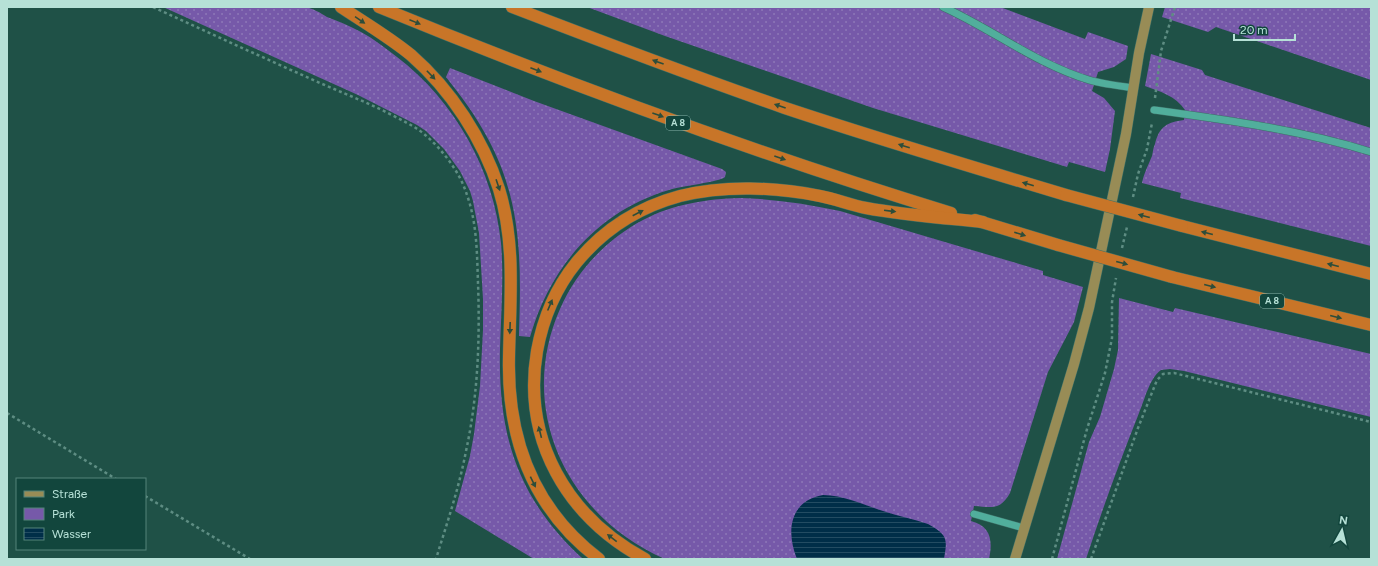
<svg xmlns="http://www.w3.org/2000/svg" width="1378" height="566" font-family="Figtree,sans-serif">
	<defs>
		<pattern id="green-dots" width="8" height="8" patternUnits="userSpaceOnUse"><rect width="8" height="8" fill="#7659a9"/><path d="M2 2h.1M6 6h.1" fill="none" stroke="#8d78b8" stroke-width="1.8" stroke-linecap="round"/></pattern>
		<pattern id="water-rules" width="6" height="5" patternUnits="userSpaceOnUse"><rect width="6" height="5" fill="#002e48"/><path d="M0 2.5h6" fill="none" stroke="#234c62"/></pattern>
	</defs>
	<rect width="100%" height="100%" fill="#1f5147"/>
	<g fill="url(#green-dots)">
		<path d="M163,7c33,0 65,0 98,0 13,0 31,-2 44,0 7,1 16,6 22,10 11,4 23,9 34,15 13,7 24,16 36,25 58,44 97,114 104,186 3,35 0,71 -1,106 -2,88 18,150 83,210h-49l-79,-48 15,-55 4,-22 6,-48 3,-56v-31l-4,-66 -6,-32 -3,-10 -10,-20 -16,-22 -18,-18 -9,-6 -59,-30z"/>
		<polygon points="587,7 1000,7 1085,39 1088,32 1128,46 1126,59 1114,67 1098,72 1092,91 1104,98 1115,111 1110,149 1105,172 1069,162 1067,167 873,108 665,36"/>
		<polygon points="1165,7 1371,7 1371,80 1216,27 1208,32 1162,17"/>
		<path d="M1151,54l51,16 3,5 166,53v118l-191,-48 1,-5 -39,-10c2,-10 6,-17 10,-27 1,-4 1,-8 3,-12 4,-17 12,-22 29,-24l1,-10c-9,-14 -26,-19 -40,-24z"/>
		<path d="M450,68l84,33 188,68 4,3 -1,5c-5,5 -45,9 -56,13 -71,21 -119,77 -139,147l-11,-1c2,-71 4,-134 -32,-199 -11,-21 -26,-41 -41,-60z"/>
		<path d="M740,198c34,1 67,6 100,13l203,60v4l40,12 -9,35 -26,50 -38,121c-10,18 -19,14 -36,13l-3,15c20,5 22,20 18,38h-324c-99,-43 -149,-150 -105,-250 17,-39 47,-70 83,-89 30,-16 64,-21 97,-22z"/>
		<path d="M1119,298l54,14 2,-4 196,46v63l-187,-46 -14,-2 -9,1c-12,9 -16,29 -22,43 -19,48 -37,97 -53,146h-29l32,-117 11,-25 14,-48 4,-19z"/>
	</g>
	<path fill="url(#water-rules)" d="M823,495c21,0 40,10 60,16 15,5 30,8 45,13 5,3 11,6 15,11 5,7 2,16 1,24h-147c-11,-27 -8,-58 26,-64z"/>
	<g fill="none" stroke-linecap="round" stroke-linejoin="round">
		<defs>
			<g id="minor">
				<path d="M943,7c49,22 93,57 146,73 14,4 30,6 45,8"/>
				<path d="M1154,110c73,10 147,20 217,42"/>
				<polyline points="974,514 1024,528"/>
			</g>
			<polyline id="major" points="1015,559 1074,364 1089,308 1126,134 1139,53 1149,7"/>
			<g id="highway">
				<path d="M341,7c24,16 48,30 70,48 40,35 72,84 88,134 17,55 11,112 10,168 -2,81 24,152 90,202"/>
				<path d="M379,7c188,77 378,147 572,206"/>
				<path d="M512,7c91,35 181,69 273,101 93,31 187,59 281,87"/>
				<polyline points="975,220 1058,245"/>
				<polyline points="1182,226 1371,274"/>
				<polyline points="1172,277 1371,325"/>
				<path d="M645,559c-78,-42 -123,-119 -108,-208 6,-33 18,-62 39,-88 27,-33 63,-56 104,-67 44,-11 96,-9 140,0 16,3 30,9 46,12 38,7 78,10 117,14"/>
			</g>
		</defs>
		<use href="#minor" stroke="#3e7067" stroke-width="8"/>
		<use href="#major" stroke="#3e7067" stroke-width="11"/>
		<use href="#highway" stroke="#3e7067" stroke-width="13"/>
		<g stroke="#5e8d83" stroke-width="2.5" stroke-dasharray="3 3" stroke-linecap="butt">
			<path d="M153,7c56,26 111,51 167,76 23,10 46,19 68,30 13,7 25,12 36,21 18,15 36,38 43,61 10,28 10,59 11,88 2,56 0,113 -12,168 -7,37 -19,72 -30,108"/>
			<polyline points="1155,98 1161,51 1175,7"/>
			<polyline points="1133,197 1138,174 1147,149 1152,123"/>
			<polyline points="1122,248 1127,227"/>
			<polyline points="7,413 116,479"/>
			<polyline points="145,496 250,559"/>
			<polyline points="1052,559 1087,429 1105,373 1112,338 1112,302 1116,278"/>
			<polyline points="1091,559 1138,428 1157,380 1163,374 1174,373 1371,422"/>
		</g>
		<use href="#minor" stroke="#51ae9c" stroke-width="7"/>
		<use href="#major" stroke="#988c56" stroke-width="10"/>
		<use href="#highway" stroke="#c87528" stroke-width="12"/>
		<defs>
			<g id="highway-bridge">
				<polyline points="1066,195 1182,226"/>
				<polyline points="1058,245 1172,277"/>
			</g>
		</defs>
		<use href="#highway-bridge" stroke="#3e7067" stroke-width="13" stroke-linecap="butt"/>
		<use href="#highway-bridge" stroke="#c87528" stroke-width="12"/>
	</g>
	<defs><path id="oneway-solid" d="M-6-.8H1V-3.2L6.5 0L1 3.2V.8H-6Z"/></defs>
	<g fill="#2d4d3a">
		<use href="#oneway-solid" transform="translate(360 20) rotate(34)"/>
		<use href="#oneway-solid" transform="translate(415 22) rotate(22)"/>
		<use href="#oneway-solid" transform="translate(658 62) rotate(-160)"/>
		<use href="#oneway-solid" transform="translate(536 70) rotate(21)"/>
		<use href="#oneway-solid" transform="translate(431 75) rotate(46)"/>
		<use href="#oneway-solid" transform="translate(780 106) rotate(-161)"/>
		<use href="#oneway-solid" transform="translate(658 115) rotate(20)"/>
		<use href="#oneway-solid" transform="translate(904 146) rotate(-163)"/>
		<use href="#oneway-solid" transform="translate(780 158) rotate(19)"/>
		<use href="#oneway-solid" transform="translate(1028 184) rotate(-164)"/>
		<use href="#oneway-solid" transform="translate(498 185) rotate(71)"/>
		<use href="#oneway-solid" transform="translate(890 211) rotate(7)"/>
		<use href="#oneway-solid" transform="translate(638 213) rotate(-27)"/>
		<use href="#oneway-solid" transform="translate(1144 216) rotate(-165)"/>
		<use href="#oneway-solid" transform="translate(1207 233) rotate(-166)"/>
		<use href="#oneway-solid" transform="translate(1020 234) rotate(17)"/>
		<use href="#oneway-solid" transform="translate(1122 263) rotate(15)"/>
		<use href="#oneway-solid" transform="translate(1333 265) rotate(-166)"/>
		<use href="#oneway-solid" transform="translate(1210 286) rotate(14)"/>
		<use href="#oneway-solid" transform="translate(550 305) rotate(-67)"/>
		<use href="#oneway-solid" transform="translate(1336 317) rotate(14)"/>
		<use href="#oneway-solid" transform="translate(510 328) rotate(92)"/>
		<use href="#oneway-solid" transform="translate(540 432) rotate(-104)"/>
		<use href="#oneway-solid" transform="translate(533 482) rotate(64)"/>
		<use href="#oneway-solid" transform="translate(612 538) rotate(-142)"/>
	</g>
	<g text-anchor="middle" stroke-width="3" stroke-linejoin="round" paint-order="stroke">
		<g fill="#12463d" stroke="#85b2a9" stroke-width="1">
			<rect x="666" y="116" width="24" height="14" rx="3"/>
			<rect x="1260" y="294" width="24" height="14" rx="3"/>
		</g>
		<g font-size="9" font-weight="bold" fill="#b6e1d7">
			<text x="678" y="126">A 8</text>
			<text x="1272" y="304">A 8</text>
		</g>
	</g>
	<rect width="1378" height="566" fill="none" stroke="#b6e1d7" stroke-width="16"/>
	<rect x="16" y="478" width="130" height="72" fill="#12463d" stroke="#54847b"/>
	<rect x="24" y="491" width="20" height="6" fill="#988c56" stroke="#54847b"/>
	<text x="52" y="498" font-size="12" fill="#b6e1d7">Straße</text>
	<rect x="24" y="508" width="20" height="12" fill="#7659a9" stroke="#54847b"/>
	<text x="52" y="518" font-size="12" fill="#b6e1d7">Park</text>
	<rect x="24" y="528" width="20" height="12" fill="url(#water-rules)" stroke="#54847b"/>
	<text x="52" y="538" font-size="12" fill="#b6e1d7">Wasser</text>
	<g transform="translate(1342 530) rotate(8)" stroke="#12463d" stroke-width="3" paint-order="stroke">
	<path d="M0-3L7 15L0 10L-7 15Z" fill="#b6e1d7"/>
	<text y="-6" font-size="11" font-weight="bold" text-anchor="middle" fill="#b6e1d7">N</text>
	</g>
	<path d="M1234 34v6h61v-6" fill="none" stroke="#b6e1d7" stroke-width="2"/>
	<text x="1240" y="34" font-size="12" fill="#b6e1d7" stroke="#12463d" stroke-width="3" paint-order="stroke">20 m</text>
</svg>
